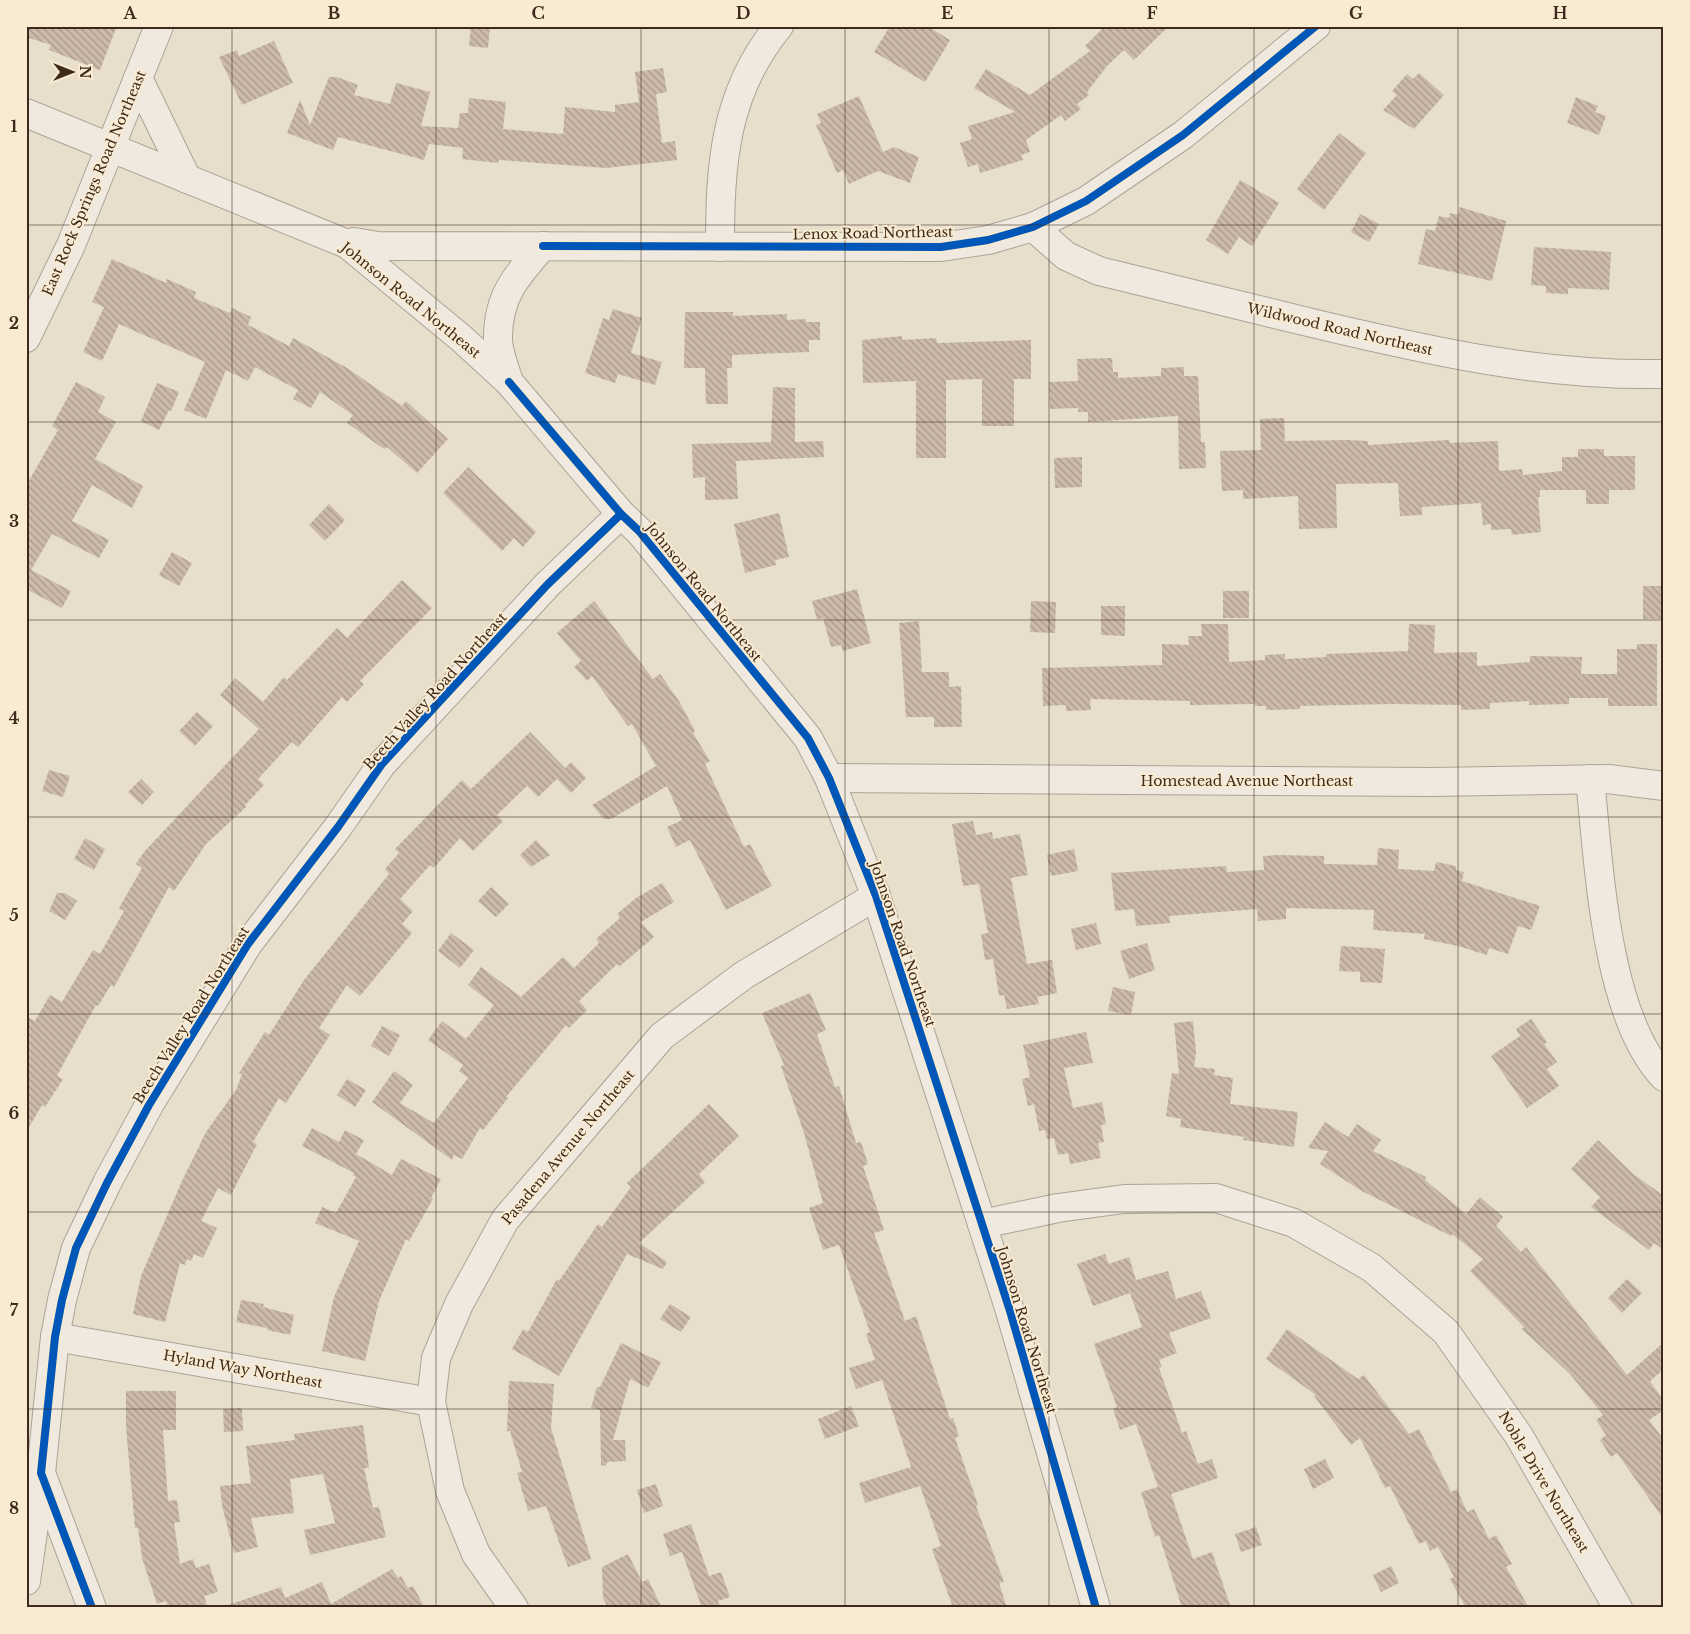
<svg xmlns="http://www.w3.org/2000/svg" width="1690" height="1634" font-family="'Libre Baskerville',serif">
	<defs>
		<pattern id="building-back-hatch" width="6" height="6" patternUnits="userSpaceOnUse" patternTransform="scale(1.25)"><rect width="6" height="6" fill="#ccbbad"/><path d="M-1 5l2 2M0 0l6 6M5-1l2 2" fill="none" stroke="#a7988c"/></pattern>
	</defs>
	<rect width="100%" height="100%" fill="#e7decc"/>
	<g fill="url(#building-back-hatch)">
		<polygon points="26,26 117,26 100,70 49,50 51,45 26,37"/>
		<polygon points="471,26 490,26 488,48 469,46"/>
		<polygon points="890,26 927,26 950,40 925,82 874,52"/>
		<polygon points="1105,26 1169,26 1134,60 1124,50 1107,66 1087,92 1089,95 1077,104 1081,109 1065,121 1061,115 1026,140 1030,152 1021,155 1023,160 980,173 978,164 968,167 960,143 972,139 968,126 1015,112 974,88 986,69 1030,95 1090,51 1085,46"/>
		<polygon points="274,41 293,83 242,105 219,57 237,50 239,56"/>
		<polygon points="663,68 667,92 656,94 662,143 675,141 677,160 606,168 499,160 498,163 462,159 463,148 429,144 424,160 338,137 333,150 287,133 300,100 310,125 329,77 337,77 358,85 354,95 390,104 396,83 430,92 421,126 458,128 460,113 468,113 469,98 506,102 503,129 563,134 565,107 615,112 615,105 639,102 635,72"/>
		<polygon points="1419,73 1444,95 1414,129 1383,110 1397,95 1392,91 1407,74 1413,79"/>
		<polygon points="859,96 883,152 894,147 919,157 910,183 878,171 849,184 843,170 837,173 816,125 821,123 817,114"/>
		<polygon points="1576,97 1598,106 1595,112 1606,116 1599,135 1567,123"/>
		<polygon points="1339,133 1366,153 1324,210 1297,189"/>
		<polygon points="1240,180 1279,203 1252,246 1239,237 1228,254 1206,240"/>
		<polygon points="1460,207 1506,221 1492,281 1418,264 1426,229 1435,231 1439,216 1449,218 1450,213 1458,215"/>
		<polygon points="1360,214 1379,224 1369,242 1351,232"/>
		<polygon points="1534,247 1611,252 1609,290 1568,288 1568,294 1546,293 1546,286 1531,285"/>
		<polygon points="112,259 166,283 167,279 196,292 194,298 230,313 232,308 251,317 248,325 289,346 293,338 347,368 402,406 406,401 448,439 417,473 387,447 384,449 347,423 353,415 320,392 311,408 293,399 298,390 255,367 248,381 226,370 206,419 184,410 205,362 119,324 102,361 83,352 104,307 92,302"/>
		<polygon points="613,309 642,318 631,353 662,362 655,385 618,374 615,383 585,373 603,318 609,320"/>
		<polygon points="685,312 733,312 733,316 787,314 787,320 806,319 806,322 820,322 820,340 809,340 809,352 732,355 732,368 727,368 728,404 706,404 705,368 684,368"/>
		<polygon points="902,336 902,340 936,338 937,343 1031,340 1031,379 1014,379 1014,426 982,426 982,379 946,380 946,458 916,458 916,381 863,383 862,340"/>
		<polygon points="1112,358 1113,372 1118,372 1118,378 1161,376 1161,368 1184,367 1184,376 1198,376 1201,442 1205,442 1206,468 1179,469 1178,416 1088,422 1088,412 1078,412 1078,408 1050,409 1049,382 1078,381 1077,359"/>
		<polygon points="76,382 105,397 98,412 116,422 95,459 143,486 132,508 92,485 72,521 109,540 99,558 52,534 31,570 71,591 62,608 26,589 26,486 58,430 52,426"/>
		<polygon points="157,383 179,392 171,411 169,410 159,430 141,421"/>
		<polygon points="773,387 795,388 795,442 823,441 824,457 736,461 738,499 705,500 705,477 693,478 692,444 771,442"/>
		<polygon points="1284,418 1285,441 1348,440 1368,441 1368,445 1449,440 1450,443 1498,441 1499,471 1522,469 1523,475 1562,471 1562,457 1578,457 1578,449 1604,449 1604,456 1635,456 1635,490 1609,490 1609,504 1586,504 1586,490 1540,490 1540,497 1538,497 1541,532 1512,535 1511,529 1491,530 1491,524 1483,525 1481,503 1422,507 1422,515 1400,516 1398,483 1336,484 1337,528 1299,529 1298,496 1243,499 1243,490 1222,491 1220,451 1261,450 1260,419"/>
		<polygon points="1082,457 1082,487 1055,488 1054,458"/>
		<polygon points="468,467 536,532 523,547 514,538 502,551 443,493"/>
		<polygon points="329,504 345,520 325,541 309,525"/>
		<polygon points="779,513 789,557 775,560 776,565 745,573 734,524"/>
		<polygon points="172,552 192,563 179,586 159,575"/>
		<polygon points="402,580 432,608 360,681 364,684 347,702 342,697 298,747 292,742 258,779 264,785 245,805 246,807 206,844 174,891 169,887 114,987 111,985 98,1006 96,1005 66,1059 57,1076 63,1079 45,1107 42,1105 26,1132 26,1016 35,1021 50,995 62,1002 93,950 100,954 124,911 119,908 142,868 136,864 144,852 259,729 220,695 235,678 263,702 284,677 287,680 337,628 347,638"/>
		<rect x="1643" y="586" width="21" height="33"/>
		<polygon points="857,589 871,643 843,651 841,645 831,647 823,618 817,620 812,601"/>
		<rect x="1223" y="591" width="26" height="27"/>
		<polygon points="594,601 653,679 660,674 679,701 695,731 693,733 710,761 705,764 744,847 750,844 772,886 726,910 690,840 676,847 667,827 682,820 667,786 611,819 604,819 592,805 656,766 632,724 628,726 592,676 587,681 574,667 581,661 557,633"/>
		<polygon points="1031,601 1056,602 1055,633 1030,632"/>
		<polygon points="1101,606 1125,606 1125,636 1101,635"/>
		<polygon points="919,621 922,672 949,672 949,687 961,686 962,727 934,727 934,717 906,717 899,623"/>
		<polygon points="1201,624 1228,624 1229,662 1265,660 1265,655 1285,654 1285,659 1326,657 1326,654 1408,651 1409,624 1435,625 1434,653 1477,652 1477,666 1530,662 1530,656 1582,657 1581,674 1617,674 1617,649 1637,649 1637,644 1657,644 1657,706 1608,706 1608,698 1569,698 1569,704 1529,705 1529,701 1490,703 1490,709 1461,710 1461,705 1393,704 1300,706 1300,709 1266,710 1266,706 1255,706 1255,704 1190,705 1190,701 1090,699 1091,710 1066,711 1066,705 1043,706 1042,668 1162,665 1162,644 1189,645 1188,636 1202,636"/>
		<polygon points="197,712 213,726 195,746 179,731"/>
		<polygon points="530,732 565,768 571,762 586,778 571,793 557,779 538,797 527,786 497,815 503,821 473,851 460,838 434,868 430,865 400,899 413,911 402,924 412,933 360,996 347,985 319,1028 330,1035 286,1103 279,1098 253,1142 257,1144 231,1195 218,1188 201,1221 217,1228 203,1258 194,1254 191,1261 187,1259 185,1265 180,1263 165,1322 133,1314 141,1276 182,1181 206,1132 236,1090 242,1074 239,1073 265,1032 269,1035 304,980 389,874 385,869 399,853 395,849 462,780 471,789"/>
		<polygon points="49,770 70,776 63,797 42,791"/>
		<polygon points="141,779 154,792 142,805 128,792"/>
		<polygon points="973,821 976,835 992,832 993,839 1020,834 1028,875 1011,878 1027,964 1052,960 1057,993 1037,997 1039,1004 1007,1009 1004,995 999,996 993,959 985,960 981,934 988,933 979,884 963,886 952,824"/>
		<polygon points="85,838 105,849 94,870 74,859"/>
		<polygon points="536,840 550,855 531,867 520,855"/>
		<polygon points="1378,848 1399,850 1398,869 1434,871 1436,862 1456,866 1456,870 1464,872 1462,881 1540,906 1531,930 1518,926 1508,954 1489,948 1487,955 1458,946 1424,939 1425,934 1373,930 1374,910 1286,908 1286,919 1258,921 1257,909 1169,916 1170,923 1136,926 1134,909 1115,911 1111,873 1226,866 1227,872 1264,870 1263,856 1278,855 1324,856 1324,864 1377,865"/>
		<polygon points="1074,849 1078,871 1051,876 1047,855"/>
		<polygon points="662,883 674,902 641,922 654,937 620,966 617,964 579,1001 587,1010 569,1028 566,1025 506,1097 508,1098 483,1130 480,1128 462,1159 454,1155 452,1160 372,1102 394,1071 413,1085 400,1103 434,1123 468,1078 459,1071 463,1065 428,1040 442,1021 466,1039 494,1005 468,985 481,967 521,997 563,957 574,968 599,943 596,939 620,918 617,914 636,898"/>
		<polygon points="491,887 509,904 496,917 478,901"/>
		<polygon points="57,893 65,893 77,901 65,920 49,911"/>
		<polygon points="1096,923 1101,944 1076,950 1071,929"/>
		<polygon points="451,933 474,950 460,968 438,951"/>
		<polygon points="1147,943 1155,970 1129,979 1120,951"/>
		<polygon points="1341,946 1385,949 1382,983 1360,982 1360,972 1339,971"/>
		<polygon points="1113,987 1135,992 1131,1015 1108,1011"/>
		<polygon points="810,993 826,1030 817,1034 835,1087 839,1086 856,1143 861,1142 868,1164 863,1166 884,1230 874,1233 905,1321 916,1316 950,1419 953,1418 959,1436 955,1438 978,1505 976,1506 1004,1582 999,1583 1007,1608 953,1608 932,1549 941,1546 920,1486 865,1503 859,1483 911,1467 882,1380 856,1389 849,1368 875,1360 866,1334 870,1332 839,1245 823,1250 809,1208 823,1203 804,1133 781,1066 784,1065 762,1013"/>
		<polygon points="1531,1019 1547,1042 1544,1044 1557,1062 1547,1069 1559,1086 1527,1108 1491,1056 1520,1036 1516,1029"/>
		<polygon points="1193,1021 1196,1052 1194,1067 1215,1069 1214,1075 1233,1078 1230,1104 1298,1112 1294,1147 1243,1140 1244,1137 1180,1127 1181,1119 1166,1116 1172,1073 1179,1074 1174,1023"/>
		<polygon points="382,1026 400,1035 389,1056 371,1046"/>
		<polygon points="1086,1032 1093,1063 1064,1068 1073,1108 1102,1102 1106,1124 1101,1125 1104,1142 1098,1143 1101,1158 1070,1164 1068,1153 1058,1155 1054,1138 1047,1139 1045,1130 1039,1131 1034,1104 1028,1106 1022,1079 1030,1077 1023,1045"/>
		<polygon points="347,1079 366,1090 355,1107 337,1095"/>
		<polygon points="709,1104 739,1136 699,1174 705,1182 639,1243 667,1262 663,1269 627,1254 559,1376 512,1349 523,1329 528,1332 557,1279 559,1281 598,1224 602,1227 631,1187 627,1183"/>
		<polygon points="1325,1122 1348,1137 1357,1124 1381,1140 1373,1151 1426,1177 1425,1180 1466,1214 1480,1197 1503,1217 1496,1226 1521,1252 1526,1247 1627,1375 1664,1342 1664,1369 1650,1381 1664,1401 1664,1410 1649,1420 1664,1440 1664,1520 1617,1453 1611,1457 1600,1440 1606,1435 1596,1420 1603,1415 1570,1374 1522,1329 1524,1327 1470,1271 1483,1259 1452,1234 1451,1236 1360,1190 1320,1164 1328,1151 1308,1148"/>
		<polygon points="312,1128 339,1142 345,1130 364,1140 356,1154 392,1175 401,1159 441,1179 431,1198 433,1199 409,1241 406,1239 379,1301 365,1361 322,1351 334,1297 359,1241 315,1223 322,1207 336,1213 356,1177 353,1175 354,1173 302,1146"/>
		<polygon points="1598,1140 1633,1174 1664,1196 1664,1250 1654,1243 1649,1250 1591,1207 1600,1197 1571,1169"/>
		<polygon points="1105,1254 1109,1264 1129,1257 1136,1280 1168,1271 1176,1299 1201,1291 1211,1318 1169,1333 1177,1353 1159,1360 1162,1367 1159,1368 1182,1433 1186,1431 1198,1464 1212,1459 1218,1478 1171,1494 1193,1559 1212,1552 1231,1608 1182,1608 1159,1535 1155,1537 1141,1492 1158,1487 1136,1424 1120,1430 1113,1409 1117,1407 1094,1344 1142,1327 1130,1293 1093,1306 1077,1264"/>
		<polygon points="1627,1279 1642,1293 1622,1313 1608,1298"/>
		<polygon points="241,1300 264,1304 263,1307 294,1315 290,1335 267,1330 267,1328 236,1322"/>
		<polygon points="670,1304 691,1317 681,1332 660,1319"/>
		<polygon points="1287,1329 1358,1379 1364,1375 1409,1434 1419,1429 1451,1492 1457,1489 1467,1512 1474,1509 1489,1539 1496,1535 1512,1564 1506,1567 1529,1608 1466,1608 1450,1579 1454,1577 1438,1547 1430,1551 1426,1541 1419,1544 1390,1486 1385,1488 1360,1438 1351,1445 1314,1396 1316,1395 1266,1359"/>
		<polygon points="621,1343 661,1362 648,1388 630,1379 613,1440 625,1440 626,1461 607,1462 606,1466 601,1465 600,1410 591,1408 597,1387 600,1387"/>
		<polygon points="509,1381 554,1384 551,1428 591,1559 568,1567 546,1506 528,1511 517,1473 522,1472 510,1431 507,1431"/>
		<polygon points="126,1391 176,1391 176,1430 163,1430 168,1501 177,1500 180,1522 174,1523 180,1564 193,1559 196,1568 209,1564 218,1592 204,1596 208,1608 168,1608 166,1601 157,1604 142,1558 138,1528 135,1528 126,1427"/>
		<polygon points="851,1406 859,1426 825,1439 818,1419"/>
		<polygon points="242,1408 243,1431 224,1432 223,1409"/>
		<polygon points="363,1425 369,1468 364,1468 373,1508 379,1507 386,1537 310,1555 304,1530 335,1523 323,1474 290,1479 294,1513 251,1518 258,1547 234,1553 222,1505 220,1486 251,1483 246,1446 295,1440 294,1434"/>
		<polygon points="1325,1459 1334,1478 1313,1489 1304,1469"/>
		<polygon points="656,1484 663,1506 644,1513 637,1490"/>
		<polygon points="691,1524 709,1576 721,1572 730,1597 718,1601 720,1608 702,1608 682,1552 670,1556 663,1534"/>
		<polygon points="1256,1527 1262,1545 1241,1552 1235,1534"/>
		<polygon points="628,1554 642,1582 648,1579 662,1608 608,1608 603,1598 602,1567"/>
		<polygon points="1391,1566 1399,1583 1381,1592 1373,1575"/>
		<polygon points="392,1569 398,1578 401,1576 408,1588 413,1586 425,1608 229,1608 228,1605 281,1587 285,1598 322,1582 331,1604"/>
	</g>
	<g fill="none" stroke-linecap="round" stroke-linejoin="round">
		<defs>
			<g id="minor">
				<polyline points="138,78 187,179"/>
				<polyline points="26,113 347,244 461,338 509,382 621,514 639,531 808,738 829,778 876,896 982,1224 1010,1311 1096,1608"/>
				<path d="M1033,227l33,29 33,15c72,18 145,35 217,53 118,28 225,52 348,50"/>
				<polyline points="347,244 354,242 378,246 941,247 988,240 1033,227 1086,201 1183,135 1316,26"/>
				<path d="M720,247c0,-82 4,-154 59,-221"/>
				<polyline points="26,338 71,245 159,26"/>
				<path d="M509,382c-4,-13 -10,-28 -11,-41 -1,-44 18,-65 45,-95"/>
				<polyline points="829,778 1431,782 1608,779 1664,786"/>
				<path d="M1590,779c9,85 15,236 74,298"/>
				<polyline points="982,1224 1058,1208 1124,1199 1216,1198 1294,1223 1372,1268 1446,1332 1519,1436 1618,1608"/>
				<polyline points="55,1337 431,1402"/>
				<polyline points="26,1581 41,1476"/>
				<polyline points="92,1608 41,1473 55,1337 62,1300 76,1248 107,1183 149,1105 248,944 338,827 382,764 547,585 621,514"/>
				<polyline points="514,1608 476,1554 450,1491 431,1402 436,1358 459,1304 505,1220 662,1036 744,975 876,896"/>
			</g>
		</defs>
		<use href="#minor" stroke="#aca396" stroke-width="30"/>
		<use href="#minor" stroke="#efe9df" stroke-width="28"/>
		<defs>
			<g id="cycleway">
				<polyline points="543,246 941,247 988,240 1033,227 1086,201 1183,135 1316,26"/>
				<polyline points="509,382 621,514 639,531 808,738 829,778 876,896 982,1224 1010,1311 1096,1608"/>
				<polyline points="92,1608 41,1473 55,1337 62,1300 76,1248 107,1183 149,1105 248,944 338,827 382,764 547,585 621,514"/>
			</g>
		</defs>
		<use href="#cycleway" stroke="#f9ebd1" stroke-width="11"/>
		<use href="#cycleway" stroke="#0057b8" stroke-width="8"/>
	</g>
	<path fill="none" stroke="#3d2a1c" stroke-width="1" stroke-opacity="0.55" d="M232,26v1582M436,26v1582M641,26v1582M845,26v1582M1049,26v1582M1254,26v1582M1458,26v1582M26,225h1638M26,422h1638M26,620h1638M26,817h1638M26,1014h1638M26,1212h1638M26,1409h1638"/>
	<g text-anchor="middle" stroke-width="4" stroke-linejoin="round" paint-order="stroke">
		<g font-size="14" fill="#3d2a1c" stroke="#f9ebd1">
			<text transform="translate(94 183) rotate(-67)" y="5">East Rock Springs Road Northeast</text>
			<text transform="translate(873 233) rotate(-1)" y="5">Lenox Road Northeast</text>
			<text transform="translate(411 300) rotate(39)" y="5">Johnson Road Northeast</text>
			<text transform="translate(1340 329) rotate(13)" y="5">Wildwood Road Northeast</text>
			<text transform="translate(704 592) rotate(51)" y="5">Johnson Road Northeast</text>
			<text transform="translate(435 691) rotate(-48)" y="5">Beech Valley Road Northeast</text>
			<text x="1247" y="786">Homestead Avenue Northeast</text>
			<text transform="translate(903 944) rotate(71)" y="5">Johnson Road Northeast</text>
			<text transform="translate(191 1015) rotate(-58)" y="5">Beech Valley Road Northeast</text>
			<text transform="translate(568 1147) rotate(-50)" y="5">Pasadena Avenue Northeast</text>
			<text transform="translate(1027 1330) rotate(73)" y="5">Johnson Road Northeast</text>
			<text transform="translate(243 1369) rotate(10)" y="5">Hyland Way Northeast</text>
			<text transform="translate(1544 1482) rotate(59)" y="5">Noble Drive Northeast</text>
		</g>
	</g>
	<rect width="1690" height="1634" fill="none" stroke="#f9ebd1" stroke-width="55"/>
	<g transform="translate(72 72) rotate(90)" stroke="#f9ebd1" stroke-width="4" paint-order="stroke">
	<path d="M0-4L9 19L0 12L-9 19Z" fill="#3d2a1c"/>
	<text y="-8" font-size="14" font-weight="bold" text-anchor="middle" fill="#3d2a1c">N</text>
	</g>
	<rect x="28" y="28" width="1634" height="1578" fill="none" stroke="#3d2a1c" stroke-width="2"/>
	<g font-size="16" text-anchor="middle" font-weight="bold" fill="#3d2a1c">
		<text x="130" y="19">A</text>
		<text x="334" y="19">B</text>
		<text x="538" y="19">C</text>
		<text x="743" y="19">D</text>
		<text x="947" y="19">E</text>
		<text x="1152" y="19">F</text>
		<text x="1356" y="19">G</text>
		<text x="1560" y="19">H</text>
		<text x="14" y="132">1</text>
		<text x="14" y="329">2</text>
		<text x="14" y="527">3</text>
		<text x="14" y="724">4</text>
		<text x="14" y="921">5</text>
		<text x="14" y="1119">6</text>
		<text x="14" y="1316">7</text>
		<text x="14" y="1514">8</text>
	</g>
</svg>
